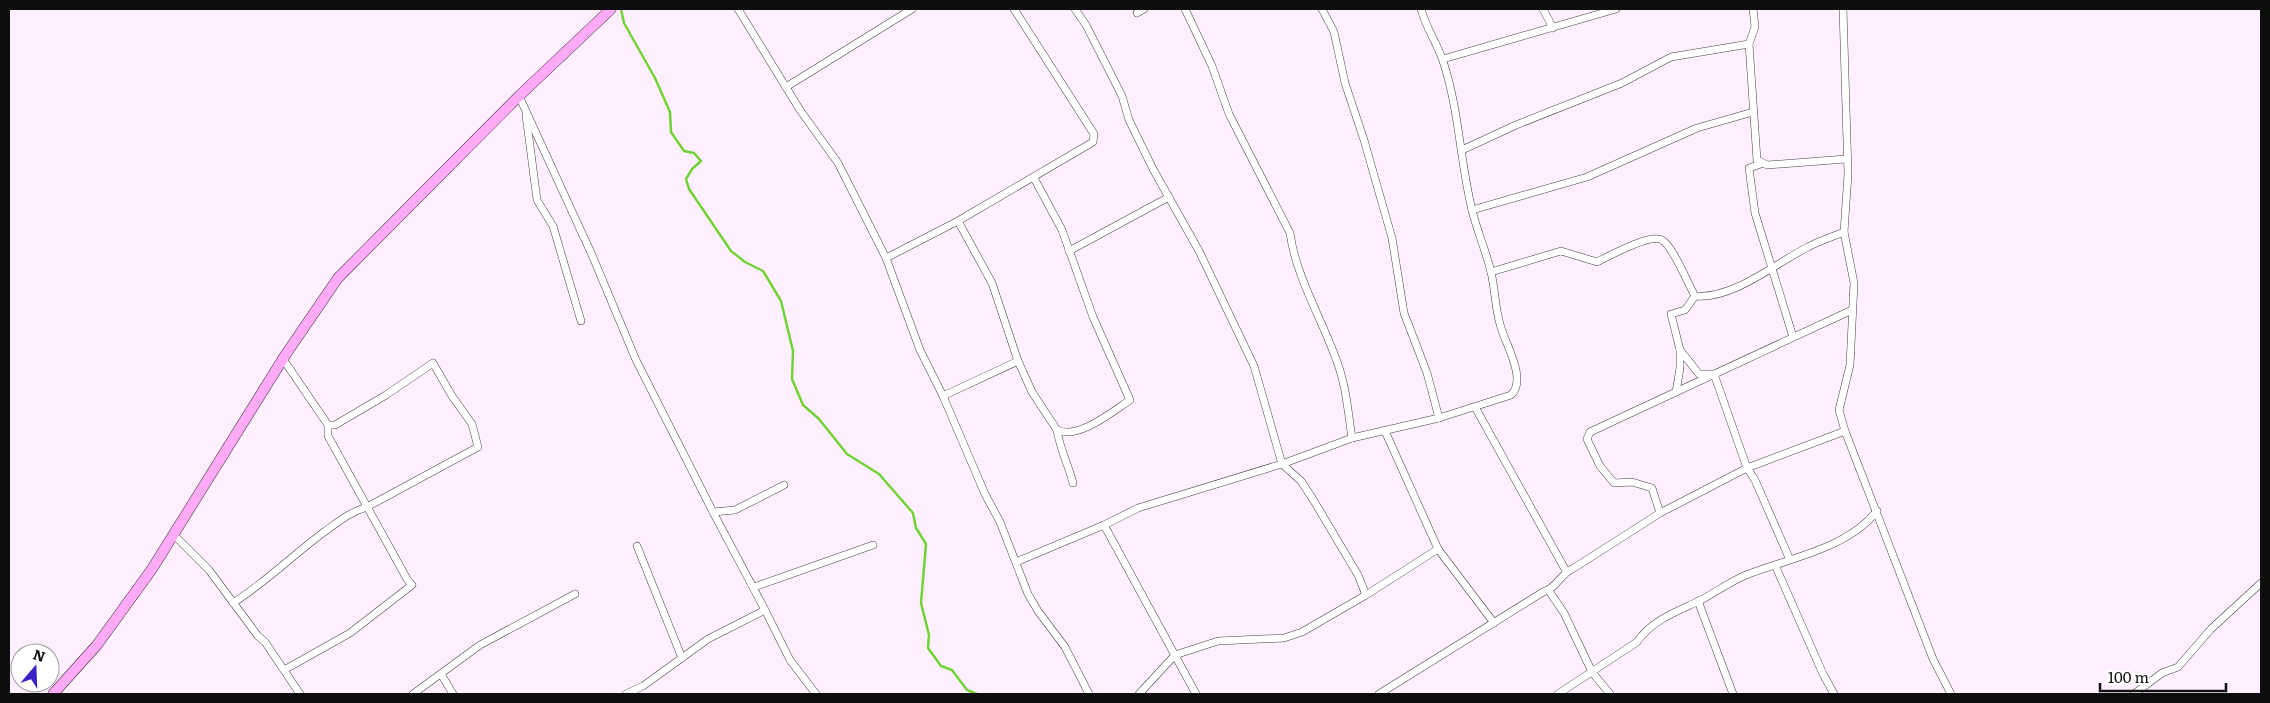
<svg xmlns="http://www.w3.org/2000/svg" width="2270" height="703" font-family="Literata,serif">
	<rect width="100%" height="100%" fill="#ffefff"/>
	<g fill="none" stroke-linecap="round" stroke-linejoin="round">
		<polyline stroke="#71d335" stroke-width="2.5" points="621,9 624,23 655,78 670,112 671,132 684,151 694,153 701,161 692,169 686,179 689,189 731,251 745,262 763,271 781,301 793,351 792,379 803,405 819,419 847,454 879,474 913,513 916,528 926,544 921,603 929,635 928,648 941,666 952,670 967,690 977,694"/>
		<defs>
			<g id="street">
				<polyline points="738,9 800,110 838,163 886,258 920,350 943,396 985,494 1000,522 1028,594 1038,611 1065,647 1089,694"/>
				<polyline points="1075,9 1086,25 1122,96 1129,120 1153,169 1199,251 1254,366 1282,464 1301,481 1314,501 1358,575 1366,595"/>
				<path d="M1185,9l27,57 17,48 61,119c6,44 31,84 46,126 10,25 12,53 16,79"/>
				<polyline points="1322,9 1334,32 1345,83 1364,140 1392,238 1404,313 1427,373 1439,418"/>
				<polyline points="1543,9 1553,28"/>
				<polyline points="1753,9 1755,27 1749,44 1757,160 1767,165 1846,159"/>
				<polyline points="1843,9 1848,174 1844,232 1854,283 1850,365 1839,410 1845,431 1933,659 1951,694"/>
				<polyline points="1137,13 1144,9"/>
				<polyline points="1443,59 1616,9"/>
				<polyline points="786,87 912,9"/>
				<polyline points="519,96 592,255 636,360 713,512 765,610 708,639 643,686 626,694"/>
				<polyline points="526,115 537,200 553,226 581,321"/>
				<polyline points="1462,150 1516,125 1622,83 1671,57 1749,44"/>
				<polyline points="1761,164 1749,168 1755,213 1793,337"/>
				<polyline points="1472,210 1587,177 1697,128 1753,112"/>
				<path d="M958,221l34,62 26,78 14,31 25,38c21,10 55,-18 73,-30l-37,-83 -31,-87 -28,-52"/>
				<polyline points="1069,251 1169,197"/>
				<polyline points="886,258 958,221 1093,142 1094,134 1014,9"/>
				<path d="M1491,272l70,-21 36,11c12,-6 54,-29 65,-22 11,6 26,44 33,56 37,4 81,-33 113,-49 11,-6 24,-10 36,-15"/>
				<polyline points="1695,296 1685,310 1671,314 1680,350 1699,374 1714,374 1747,468 1755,480 1790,560"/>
				<polyline points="1676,392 1680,368 1680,350"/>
				<polyline points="943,396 1018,361"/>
				<polyline points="1475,407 1566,571"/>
				<path d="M1057,430c3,19 11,34 16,53"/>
				<polyline points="1385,431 1438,549 1494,623"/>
				<polyline points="713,512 735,510 784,485"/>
				<polyline points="1660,513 1652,488 1632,482 1614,483 1600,466 1587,439 1590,432 1852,310"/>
				<polyline points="1104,525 1196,694"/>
				<polyline points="174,535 209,570 258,636 265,642 300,694"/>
				<polyline points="637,546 682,658"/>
				<path d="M1016,562l88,-37 34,-17 144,-44 70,-26 87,-20 72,-23c17,-16 -7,-53 -11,-71 -5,-17 -5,-35 -9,-52 -5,-21 -14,-41 -19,-62 -12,-49 -13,-101 -29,-149 -6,-18 -17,-33 -22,-52"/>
				<polyline points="1775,565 1823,674 1834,694"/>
				<polyline points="754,587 873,545"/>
				<polyline points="1549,591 1564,613 1592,672 1610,694"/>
				<polyline points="1698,601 1733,694"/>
				<path d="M233,603c33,-21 60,-48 91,-71 14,-10 26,-20 43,-25l111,-60 -6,-23 -20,-28 -19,-33 -47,32 -51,30h-7l-45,-66"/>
				<polyline points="765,610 790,660 816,694"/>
				<polyline points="284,670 350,633 412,585 407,579 328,436 328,425"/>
				<polyline points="441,674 453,694"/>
				<polyline points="413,694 480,645 575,594"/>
				<polyline points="1139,694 1175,655 1218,641 1284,638 1302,632 1366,595 1438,549"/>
				<path d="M1379,694l164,-102c13,-3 18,-19 31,-24l86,-55 87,-45 98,-37"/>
				<path d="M1558,694l79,-52c15,-22 39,-30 62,-41 16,-8 30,-19 47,-26 43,-17 101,-26 131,-64"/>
				<polyline points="2134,694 2162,673 2178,667 2211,629 2261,583"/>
			</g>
			<polyline id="secondary" points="53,694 97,645 152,569 286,354 338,278 519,96 611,9"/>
		</defs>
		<use href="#street" stroke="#414141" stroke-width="8"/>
		<use href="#secondary" stroke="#303030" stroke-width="11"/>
		<use href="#street" stroke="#fff" stroke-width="7"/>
		<use href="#secondary" stroke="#ffaaf6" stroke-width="10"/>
	</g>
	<rect width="2270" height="703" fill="none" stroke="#0e0e0e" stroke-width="20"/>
	<g transform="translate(35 668) rotate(19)"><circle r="24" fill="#ffffff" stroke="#9f9f9f"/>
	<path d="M0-4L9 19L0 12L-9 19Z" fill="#3c20c4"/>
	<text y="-8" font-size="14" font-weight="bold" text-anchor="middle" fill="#0e0e0e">N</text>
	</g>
	<path d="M2100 683v8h126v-8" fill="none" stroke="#0e0e0e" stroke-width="2.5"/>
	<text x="2108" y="683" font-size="15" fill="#0e0e0e" stroke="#ffffff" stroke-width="4" paint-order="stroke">100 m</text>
</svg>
